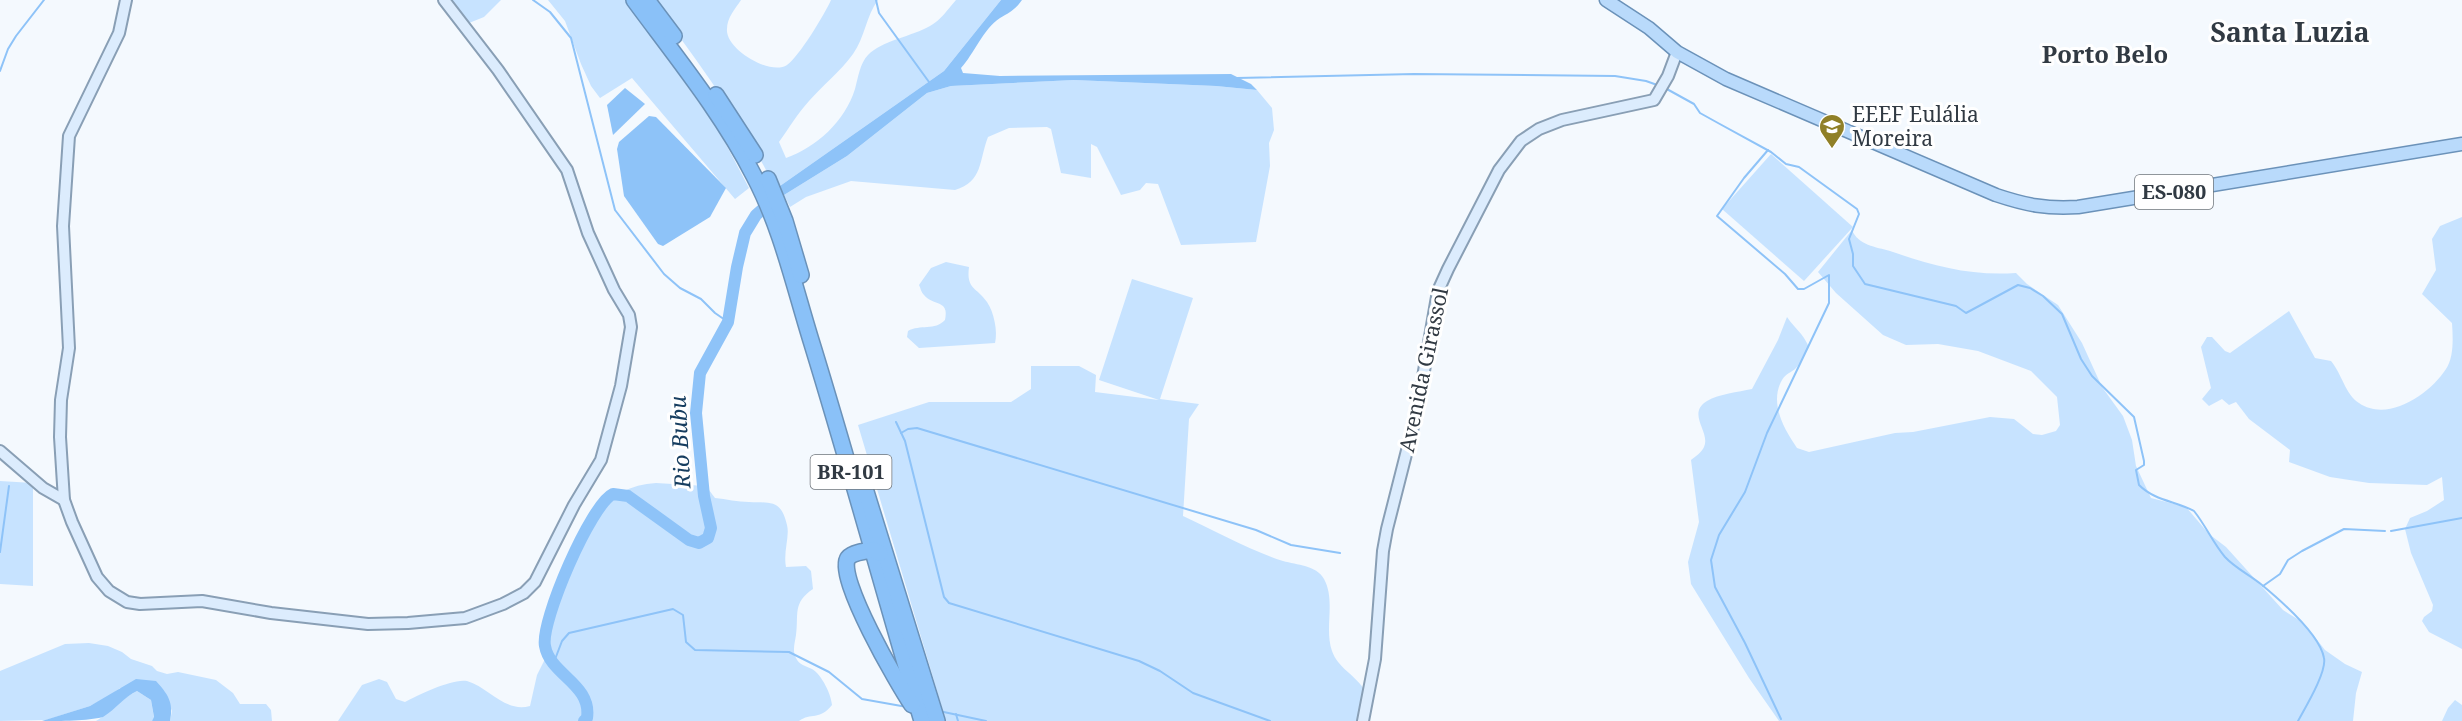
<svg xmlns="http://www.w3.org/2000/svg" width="2462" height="721" font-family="'Noto Serif',serif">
	<rect width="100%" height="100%" fill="#f4f9fe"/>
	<g fill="#c7e3ff">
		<polygon points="449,0 501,0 484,17 469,23 458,14"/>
		<polygon points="548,0 626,0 719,131 749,188 735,199 632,78 600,98 591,86 581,64 565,21"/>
		<path d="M653,0h88c-6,9 -14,18 -14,29 -2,20 43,47 60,36 11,-7 38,-51 44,-65h47c-12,16 -13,37 -25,54 -13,18 -30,31 -44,47 -11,12 -20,27 -30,41l7,16c31,-11 59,-37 69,-69 3,-11 5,-26 13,-34 13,-14 45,-19 62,-29 11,-6 18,-17 26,-26h45l-57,71 -164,115 -2,8c-33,-70 -80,-131 -125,-194z"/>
		<path d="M1074,80l142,6 41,4 15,18 2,22 -5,13 1,23 -14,76 -75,3 -23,-61 -12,-1 -6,7 -19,5 -24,-48 -6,-3v34l-30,-5 -10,-44 -4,-2 -38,1 -21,9c-9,23 -5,45 -33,53l-104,-9 -45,16 -16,10 -6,-12 63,-39 80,-63 24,-7z"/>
		<polygon points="1771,154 1853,227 1804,281 1722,209"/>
		<path d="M2462,217v432l-33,-17 -7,-11 2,-4 8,-6 1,-6 -22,-52 -6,-24 5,-11 17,-7 17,-11 -2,-23 -15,8 -58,-2 -39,-6 -41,-15 1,-12 -41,-31 -13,-17 -7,3 -7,-6 -13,7 -7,-7 9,-11 -10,-41 6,-10h5l13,14 5,2 59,-42 26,47 16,3c11,13 14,33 28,42 29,20 71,-9 87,-34 8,-12 7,-31 6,-46l-30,-29 14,-24 -4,-31 8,-13z"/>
		<path d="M1852,230c6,15 24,17 38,21 44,15 79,25 126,22l11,11 31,21 24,38 20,44 21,29 9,24 4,26 15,32 35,9 23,27 17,13 57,63 16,10 15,16 11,14 20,14 17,8 -6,21 -3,28h-574l-30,-43 -58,-94 -3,-22 11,-40 -8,-62c5,-4 11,-8 13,-13 7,-15 -18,-33 3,-46 12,-7 31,-9 45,-12l26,-49 9,-23c9,13 15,15 22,30 -4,7 -8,16 -13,21 -5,5 -10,5 -14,12 -13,23 2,49 15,68l12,4 86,-19 18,-1 77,-15 24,2 19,15 9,1 14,-4 4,-6 -3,-28 -26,-26 -53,-20 -40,-7 -32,1 -23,-10 -47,-42 -18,-21z"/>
		<path d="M946,262l23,5c-3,23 8,20 18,35 7,10 11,30 8,41l-76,5 -12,-11 1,-6c12,-7 27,0 37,-11 5,-21 -13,-14 -21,-25 -3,-3 -3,-6 -5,-10l12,-17z"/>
		<path d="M1132,279l61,19 -33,101 39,5 -10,15 -6,97c31,14 68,35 100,45 14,4 33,4 41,18 12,22 0,49 8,72 6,17 22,23 32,38l-6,32h-412l-88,-296 71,-23h82l20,-13v-23h48l17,9 -1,17 64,8 -60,-20z"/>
		<polygon points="0,481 33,483 33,586 0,584"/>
		<path d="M656,483l50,3 9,12c11,1 23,4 34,4 21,1 32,-3 38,23 3,11 -4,27 -1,42l20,-1 5,5 2,18c-21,14 -14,26 -17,46 -1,7 -4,16 0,23 3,7 10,8 16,11 10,6 19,25 20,36 -13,16 -21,7 -33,16h-461l24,-36 17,-6 8,3 9,17 9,3c13,-7 48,-24 62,-21 23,7 38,32 63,25l7,-31 11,-22 -5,-30 6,-9c2,-12 8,-23 12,-35 17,-47 38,-92 95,-96z"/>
		<polygon points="89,643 108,646 122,652 131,659 152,666 157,671 167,674 178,672 216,680 233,693 240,704 266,704 271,710 272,721 170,721 172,711 164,691 120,688 111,695 90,706 46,720 0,721 0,671 65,644"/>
		<path d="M137,691l14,9 3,18 -2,3h-56c15,-9 26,-23 41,-30z"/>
		<polygon points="2455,700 2462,705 2462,721 2442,721 2448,708"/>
	</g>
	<g fill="#8ec3f8">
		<path d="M1001,0h21c-7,10 -13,13 -22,18 -17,11 -26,36 -39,50l2,5 37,3 231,-2 20,10 6,6 -41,-4 -142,-6 -123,6 -24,7 -80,63 -63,39 -6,-1 2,-8 164,-115z"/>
		<polygon points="625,88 645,104 613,135 607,105"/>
		<polygon points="649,116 656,117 726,188 710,217 663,246 658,244 624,196 617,149 619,142"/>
		<path d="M136,679l20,2c12,13 18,22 14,40h-18l2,-4 -3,-17 -14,-9c-13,6 -21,18 -34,26 -15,4 -43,4 -61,4l48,-15z"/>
	</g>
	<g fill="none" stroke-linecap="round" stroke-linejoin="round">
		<g stroke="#8ec3f8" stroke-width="2">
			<polyline points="533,0 550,12 571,38 615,210 664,274 680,288 701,299 715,313 728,322"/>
			<polyline points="876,0 879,13 929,82"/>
			<polyline points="0,71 8,49 16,36 44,0"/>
			<polyline points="1237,78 1414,74 1615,76 1646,81 1660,86"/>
			<path d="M1665,88l29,16 6,9 18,10 53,29 15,12 13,3 58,42 2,5 -10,25 4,15v12l12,18 91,22 10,7 52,-28 12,3 13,8 19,18 19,45 11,17 42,41 10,44v4l-8,5 3,15c16,16 37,16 55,26 12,15 19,32 31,46 10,11 25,18 37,28 18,15 58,50 62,73 3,14 -19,50 -26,63"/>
			<polyline points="1768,150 1744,178 1717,216 1785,274 1798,289 1804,289 1829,275 1829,303 1767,433 1745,492 1719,535 1711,560 1715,587 1745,643 1781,719"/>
			<polyline points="896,422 905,441 944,597 949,603 1139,661 1160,671 1193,693 1270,721"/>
			<polyline points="901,433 908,429 917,428 1256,530 1291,545 1340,553"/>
			<polyline points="2391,531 2462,518"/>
			<polyline points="0,552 9,486"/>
			<polyline points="2263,586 2280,574 2288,560 2302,551 2344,529 2385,531"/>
			<polyline points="554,662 562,641 569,633 673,609 683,615 686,642 695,650 789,652 829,672 862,699 907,707"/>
			<polyline points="939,711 986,721"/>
			<polyline points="956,714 958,721"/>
		</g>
		<path stroke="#8ec3f8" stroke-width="12" d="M584,721l3,-3c5,-34 -37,-43 -42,-72 -5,-24 46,-142 68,-152l15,2 61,44 10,3 9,-5 3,-10 -7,-32 -8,-83 4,-40 28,-51 9,-55 8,-34 11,-18 17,-15"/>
		<defs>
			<g id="secondary">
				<polyline points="126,0 119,33 69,136 63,226 69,348 61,400 60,437 64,500 72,522 97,577 109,591 127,602 140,604 202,601 271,613 368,624 408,623 465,618 503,604 524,593 535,582 574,505 601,460 621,386 631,327 629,315 614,290 588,233 567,170 498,70 444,0"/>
				<polyline points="0,451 43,488 64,500"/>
				<polyline points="1363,721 1375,659 1383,551 1387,529 1417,411 1438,291 1448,269 1499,170 1521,141 1539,129 1562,120 1654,100 1668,76 1677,52"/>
			</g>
			<path id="primary" d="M1606,0l43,28 28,24 49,27 270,116c30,10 50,14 82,12l384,-63"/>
			<g id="highway">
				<path d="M634,0c42,57 88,113 120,176 28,53 41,114 59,171 38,124 72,249 109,374"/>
				<polyline points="647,0 674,36"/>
				<polyline points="716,95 755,155"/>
				<polyline points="768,179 785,221 801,275"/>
				<polyline points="863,482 937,721"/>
				<path d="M880,553l-6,-3c-8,1 -21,2 -26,8 -13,18 51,128 64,147"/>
			</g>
		</defs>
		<use href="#secondary" stroke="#899fb5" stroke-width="14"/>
		<use href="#primary" stroke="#6b92b9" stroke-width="15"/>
		<use href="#highway" stroke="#6b92b9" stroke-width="18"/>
		<use href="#secondary" stroke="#dcecfd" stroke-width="10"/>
		<use href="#primary" stroke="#b9dafb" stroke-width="12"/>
		<use href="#highway" stroke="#8ac1f8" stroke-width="15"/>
	</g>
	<defs>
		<symbol id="school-pin" viewBox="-11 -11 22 30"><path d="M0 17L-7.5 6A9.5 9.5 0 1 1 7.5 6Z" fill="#908027" stroke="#fff"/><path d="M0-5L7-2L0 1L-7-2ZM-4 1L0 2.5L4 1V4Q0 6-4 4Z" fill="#fff"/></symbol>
	</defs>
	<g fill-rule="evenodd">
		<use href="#school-pin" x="1817" y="112" width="30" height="40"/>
	</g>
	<g text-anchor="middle" stroke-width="6" stroke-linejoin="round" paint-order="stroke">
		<g fill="#fff" stroke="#6f757b" stroke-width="1.5">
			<rect x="2135" y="175" width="78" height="34" rx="4.5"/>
			<rect x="810.5" y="455" width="81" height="34" rx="4.5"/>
		</g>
		<g font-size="20" font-weight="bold" fill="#313a43">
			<text x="2174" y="199">ES-080</text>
			<text x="851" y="479">BR-101</text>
		</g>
		<g font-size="21" fill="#313a43" stroke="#fff" text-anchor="start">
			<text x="1852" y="122">EEEF Eulália<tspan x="1852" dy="24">Moreira</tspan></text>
		</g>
		<g font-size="21" fill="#313a43" stroke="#fff">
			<text transform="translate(1424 370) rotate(-78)" y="7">Avenida Girassol</text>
		</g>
		<g font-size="22" font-style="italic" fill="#173e60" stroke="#fff">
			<text transform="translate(680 442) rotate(-93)" y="8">Rio Bubu</text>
		</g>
		<g font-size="24" font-weight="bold" fill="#313a43" stroke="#fff">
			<text x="2105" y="63">Porto Belo</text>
		</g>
		<g font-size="27" font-weight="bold" fill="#313a43" stroke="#fff">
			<text x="2290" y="42">Santa Luzia</text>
		</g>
	</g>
</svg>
